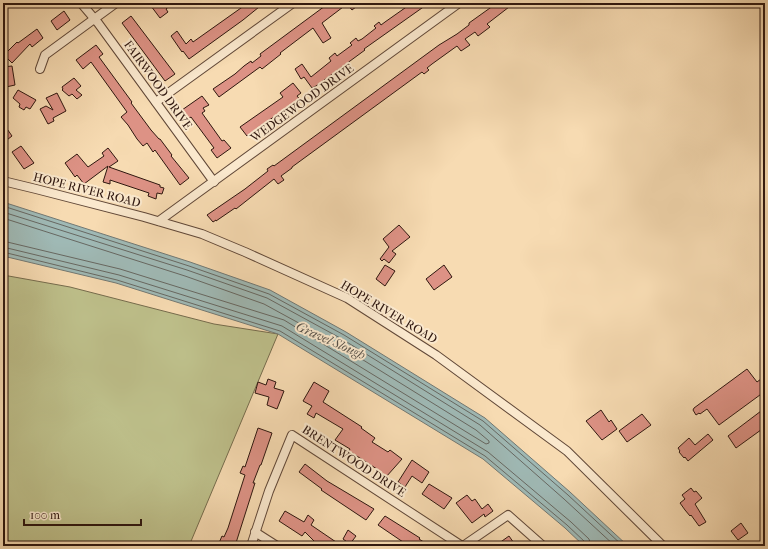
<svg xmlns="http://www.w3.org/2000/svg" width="768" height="549" font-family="'IM FELL French Canon',serif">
	<rect width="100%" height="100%" fill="#f7dbb2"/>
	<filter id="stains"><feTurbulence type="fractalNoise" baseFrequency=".005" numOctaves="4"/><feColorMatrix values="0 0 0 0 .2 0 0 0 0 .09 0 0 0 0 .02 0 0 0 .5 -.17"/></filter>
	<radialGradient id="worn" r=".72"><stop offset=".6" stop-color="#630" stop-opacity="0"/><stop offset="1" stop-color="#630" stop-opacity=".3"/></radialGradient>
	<polygon fill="#bec08b" stroke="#766c4d" points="3,275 70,287 214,324 278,334 189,546 3,546"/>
	<polygon fill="#9fb9b5" stroke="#727873" points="3,202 190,262 270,290 346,332 485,418 570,492 628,546 584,546 565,528 483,459 278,334 116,283 3,256"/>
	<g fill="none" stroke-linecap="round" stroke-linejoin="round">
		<g stroke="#676862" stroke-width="1">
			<polyline points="3,206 189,266 269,294 344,335 483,421 568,495 623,546"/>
			<polyline points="3,212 187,270 267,298 342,339 480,425 564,499 615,546"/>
			<polyline points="3,218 185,276 264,304 339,345 476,430 489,441 489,443 486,444 284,320 120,269 3,241"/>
			<polyline points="3,247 119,275 282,326 488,452 571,522 589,539 591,546"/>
			<polyline points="3,252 117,280 280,331 485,456 567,525 585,542 586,546"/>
		</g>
	</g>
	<g fill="#dd9285" stroke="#2f170f">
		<polygon points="155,3 173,3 166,9 168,12 160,18 151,6"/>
		<polygon points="248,3 264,3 243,20 189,59 183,51 182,52 171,36 177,31 186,44 191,39 193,42"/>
		<polygon points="329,3 361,3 352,10 347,4 322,23 331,38 323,43 313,28 280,53 281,54 262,69 260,67 219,97 213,89 235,74 244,66 251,61 252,63 261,56 260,54"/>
		<polygon points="412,3 429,3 364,49 365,50 316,86 312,88 304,77 301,79 295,69 302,64 311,77 331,61 329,58 335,53 337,56 352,45 350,43 356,38 358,41 362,39 376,28 374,26 379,22 381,25 385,22"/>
		<polygon points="497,3 505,3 509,7 487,24 490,27 478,36 475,32 465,39 470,45 461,51 457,46 432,64 427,68 429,70 424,74 422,72 292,167 292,168 281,176 284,180 278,184 274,179 236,209 235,208 216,221 216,220 213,222 207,215 245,189 268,171 267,169 273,165 274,166 439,45 457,34 469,25 469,23"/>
		<polygon points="64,11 70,20 57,30 51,21"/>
		<polygon points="131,16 175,74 165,81 122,23"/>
		<polygon points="37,29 43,38 32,47 30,44 12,63 4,55 17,42 18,43"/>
		<polygon points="96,45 103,54 99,57 132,102 131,103 151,130 159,139 160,139 172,155 171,156 189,178 180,185 155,150 153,152 147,143 143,146 137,139 128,125 121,117 127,112 91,62 83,69 76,60"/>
		<polygon points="12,66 15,85 6,87 3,74 3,67"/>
		<polygon points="74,78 81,86 76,90 82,95 77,99 72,94 69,96 62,90 63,89 62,87"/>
		<polygon points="293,83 301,93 297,96 301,101 291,108 289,106 247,136 240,127 283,97 280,93"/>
		<polygon points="18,90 36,100 30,109 26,107 24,110 19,107 20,104 13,98"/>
		<polygon points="57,93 66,111 53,118 54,121 48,124 40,109 46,106 53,110 46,98"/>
		<polygon points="202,96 209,105 203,108 205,111 202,113 222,141 224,140 231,148 217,158 211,150 214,148 191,117 188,119 182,110"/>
		<polygon points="3,123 12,136 3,143"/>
		<polygon points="21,146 34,163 24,169 12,152"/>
		<polygon points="108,148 118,161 109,167 160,185 160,187 164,188 162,194 157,193 156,199 148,196 149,193 110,180 110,184 103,182 108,166 84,184 77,175 75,177 65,163 77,154 88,167 104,156 102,153"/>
		<polygon points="399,225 410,237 392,251 396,254 389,263 384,259 382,261 380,259 389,247 383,239"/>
		<polygon points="385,265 395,271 385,286 376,279"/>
		<polygon points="444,265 452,277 434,290 426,279"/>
		<polygon points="747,369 757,382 765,376 765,388 763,390 764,392 719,425 707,409 700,414 699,413 696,415 693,410 694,408"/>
		<polygon points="268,379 276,382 274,388 284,391 277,409 267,405 269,397 255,393 258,382 266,385"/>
		<polygon points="314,382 329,391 323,402 362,427 361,428 375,438 372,442 388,452 390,450 402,459 386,477 380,471 349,451 350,449 335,440 343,429 316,413 314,418 307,414 312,406 303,401"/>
		<polygon points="765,408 765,427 736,448 728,436"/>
		<polygon points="601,410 609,422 611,420 617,429 602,440 586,421"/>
		<polygon points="642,414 651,425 627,442 619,431"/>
		<polygon points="258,428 272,433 261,465 260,465 253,483 255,483 235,546 221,546 222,544 219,543 222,536 224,537 228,528 245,475 240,473 243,466 245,467"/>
		<polygon points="708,434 713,440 688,461 685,457 684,458 679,452 680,451 678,448 689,438 695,445"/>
		<polygon points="412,460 429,472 422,483 412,476 405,487 398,482"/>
		<polygon points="305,464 327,481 374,509 366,520 321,490 322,489 299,472"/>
		<polygon points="429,484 452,498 444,509 422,494"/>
		<polygon points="691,488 694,492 696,491 702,498 695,504 706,522 699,526 691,515 690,516 685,510 680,503 685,499 682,495"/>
		<polygon points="467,495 472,501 475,499 482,509 488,504 493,511 485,517 484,514 472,523 456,503"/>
		<polygon points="285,511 304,522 308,515 314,520 311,525 336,542 334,546 319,546 305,532 302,536 279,521"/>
		<polygon points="385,516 420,538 419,539 430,546 409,546 403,542 378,525"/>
		<polygon points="741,523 748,533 738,540 731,531"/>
		<polygon points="348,530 356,536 350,544 343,539"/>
		<polygon points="509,536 516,546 495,546"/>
	</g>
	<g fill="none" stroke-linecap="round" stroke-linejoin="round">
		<defs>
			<g id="minor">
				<polyline points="81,3 98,23 214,182"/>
				<polyline points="40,69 45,55 116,3"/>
				<polyline points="156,102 293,3"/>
				<polyline points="3,181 36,189 144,217 202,234 245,252 347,298 436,355 567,451 663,546"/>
				<polyline points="159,221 459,3"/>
				<polyline points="255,532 277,546"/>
				<polyline points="251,546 269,491 292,435 462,546"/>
				<polyline points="463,546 508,515 543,546"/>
			</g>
		</defs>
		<use href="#minor" stroke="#614838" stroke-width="10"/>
		<use href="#minor" stroke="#fae8cd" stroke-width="8"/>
	</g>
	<g text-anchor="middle" stroke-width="4" stroke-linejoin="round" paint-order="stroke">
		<g font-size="12" fill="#2f170f" stroke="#fae8cd">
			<text transform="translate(158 85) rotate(54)" y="4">FAIRWOOD DRIVE</text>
			<text transform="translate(302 103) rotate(-36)" y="4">WEDGEWOOD DRIVE</text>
			<text transform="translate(87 190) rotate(14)" y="4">HOPE RIVER ROAD</text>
			<text transform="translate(389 312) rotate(31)" y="4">HOPE RIVER ROAD</text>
			<text transform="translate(354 461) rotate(33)" y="4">BRENTWOOD DRIVE</text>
		</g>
		<g font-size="13" font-style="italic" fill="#565049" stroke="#fae8cd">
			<text transform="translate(331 340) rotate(24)" y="5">Gravel Slough</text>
		</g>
	</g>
	<rect width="768" height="549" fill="none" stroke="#f7dbb2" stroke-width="16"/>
	<rect x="4" y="4" width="760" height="541" fill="none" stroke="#2f170f" stroke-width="2"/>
	<rect x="8" y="8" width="752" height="533" fill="none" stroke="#2f170f"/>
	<path d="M24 519v6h117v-6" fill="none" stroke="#2f170f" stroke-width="2"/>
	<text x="30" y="519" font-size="12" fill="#2f170f" stroke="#fae8cd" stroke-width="3" paint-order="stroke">100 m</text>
	<rect width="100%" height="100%" filter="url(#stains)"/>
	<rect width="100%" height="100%" fill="url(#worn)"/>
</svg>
